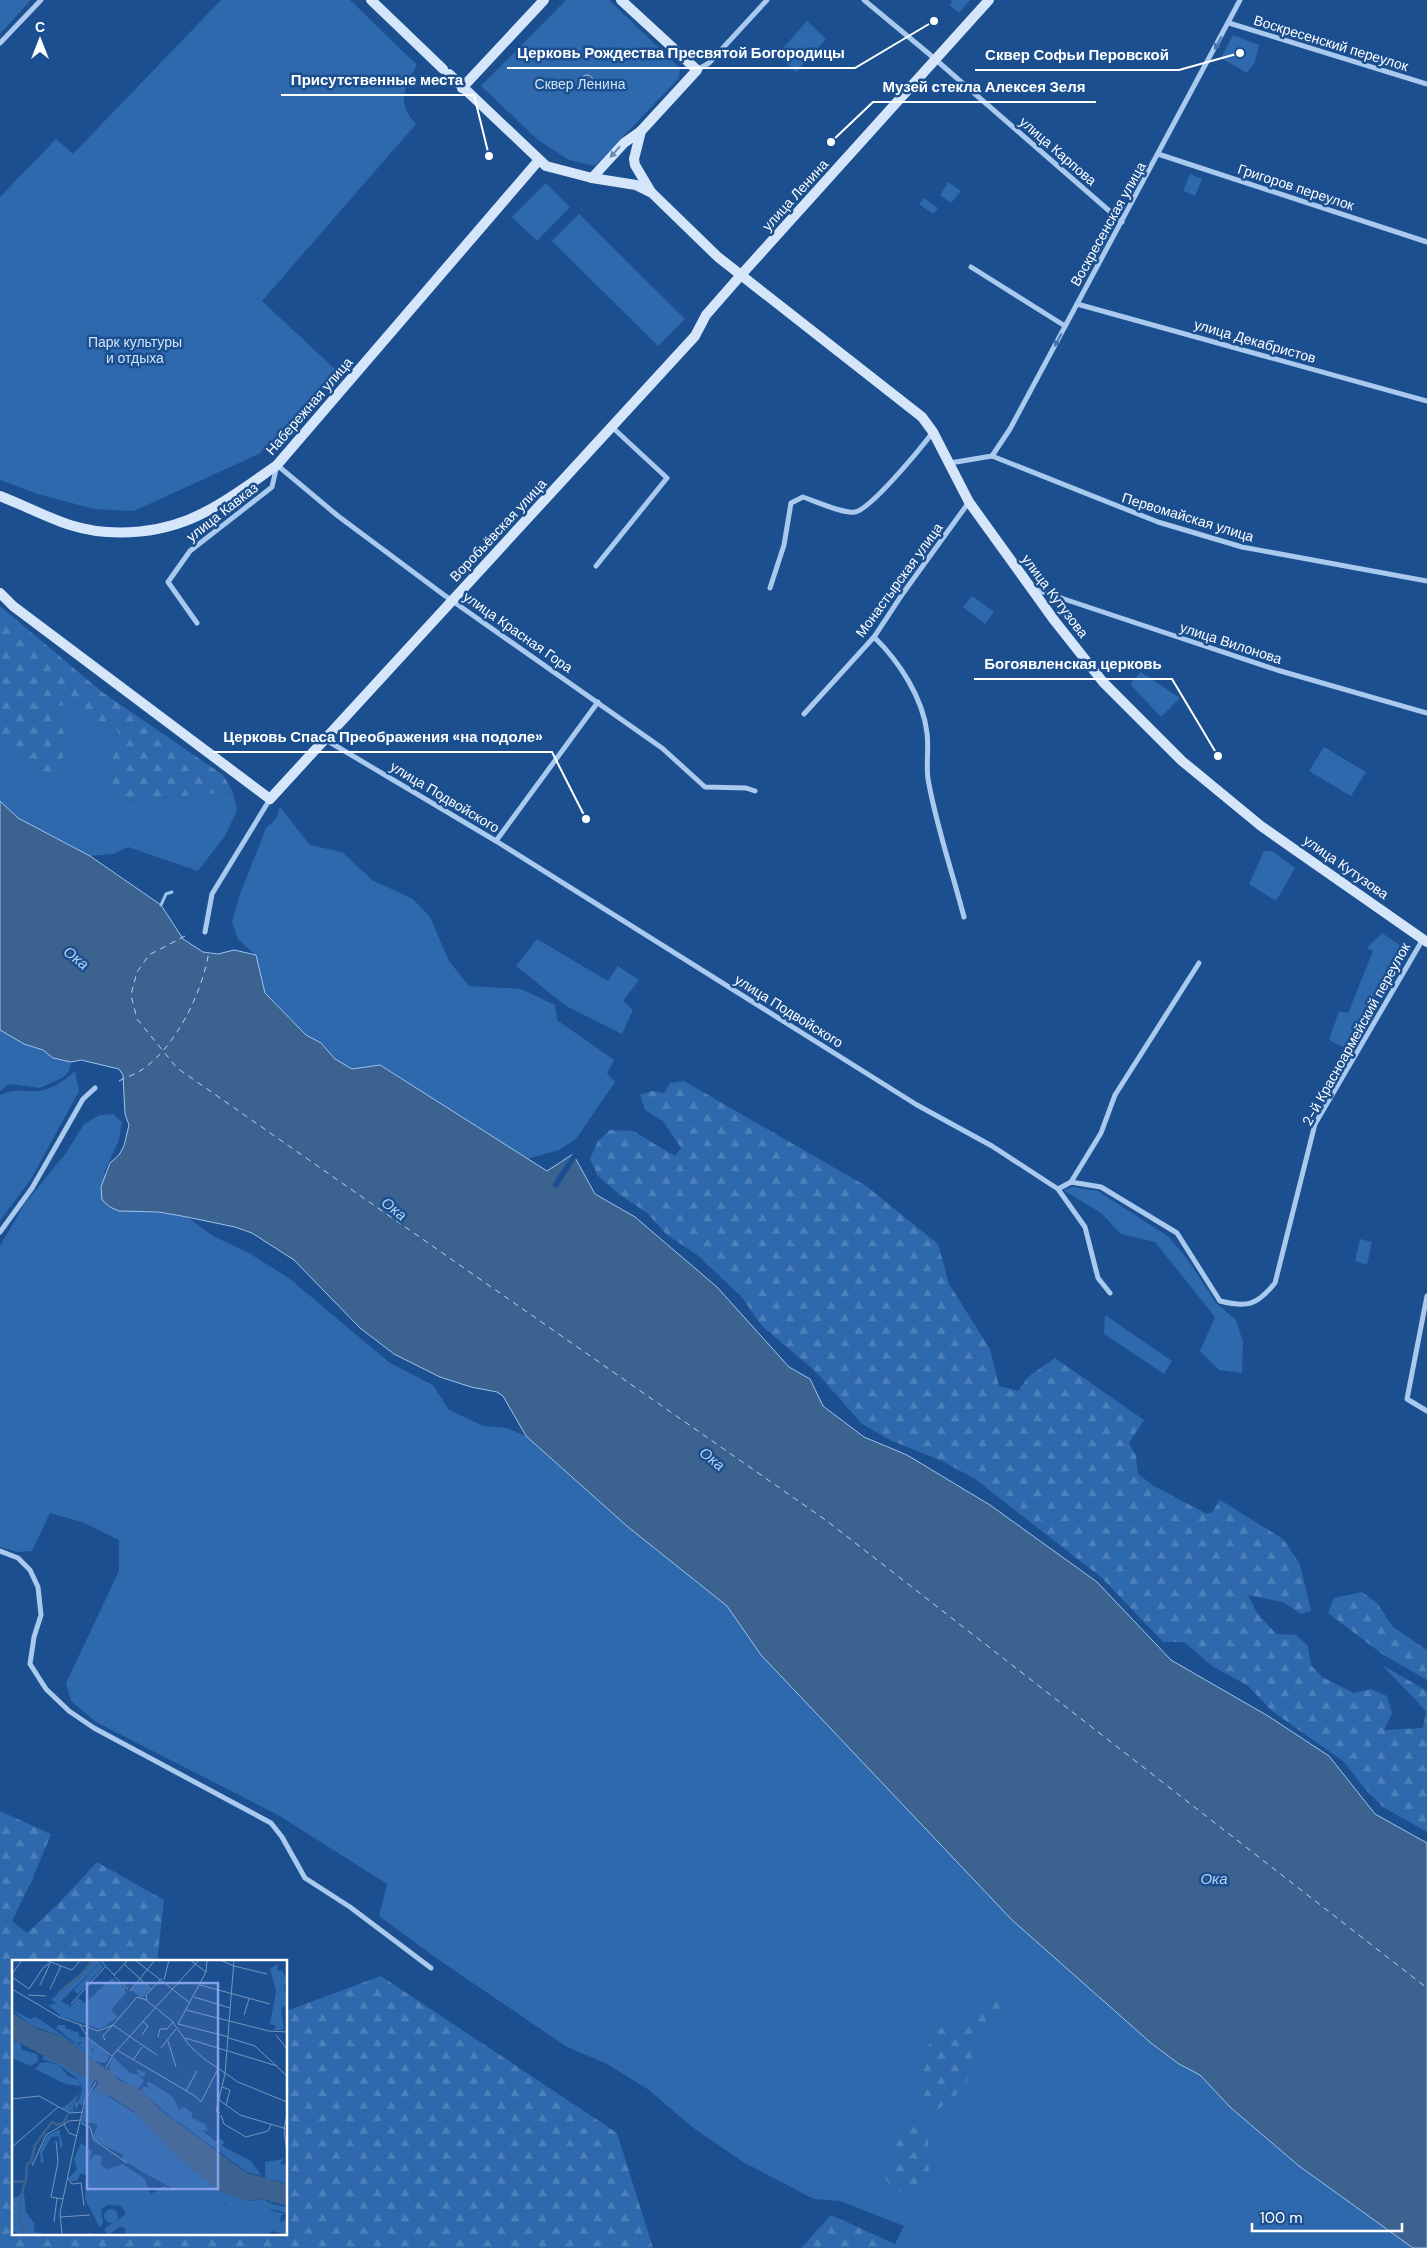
<svg xmlns="http://www.w3.org/2000/svg" width="1427" height="2248" font-family="'DM Sans',sans-serif">
	<defs>
		<pattern id="forest-firs" width="22" height="20" patternUnits="userSpaceOnUse" patternTransform="scale(1.25)"><rect width="22" height="20" fill="#2e69ad"/><path d="M5 1l3.5 6h-7zM16 11l3.5 6h-7z" fill="#4d80b9"/></pattern>
	</defs>
	<rect width="100%" height="100%" fill="#1b4f8f"/>
	<g fill="#2e69ad">
		<polygon points="0,0 31,0 0,34"/>
		<path d="M221,0h129l67,65c-13,23 -21,38 -1,59l-154,177 75,70 -78,83 -125,57 -40,-2 -56,-15 -38,-14v-283l56,-58 17,15z"/>
		<polygon points="566,0 609,0 680,68 679,78 595,166 569,160 538,140 481,86"/>
		<polygon points="951,0 970,0 959,13 950,5 952,2"/>
		<polygon points="807,21 826,39 796,72 777,55"/>
		<polygon points="1233,35 1259,45 1255,62 1247,73 1221,58"/>
		<polygon points="1190,174 1202,179 1195,196 1183,191"/>
		<polygon points="948,182 961,191 951,203 940,195"/>
		<polygon points="546,183 570,207 537,241 512,217"/>
		<polygon points="924,198 938,208 933,214 919,204"/>
		<polygon points="579,214 685,319 658,346 552,241"/>
		<polygon points="972,596 994,612 985,624 963,607"/>
		<polygon points="1141,672 1180,698 1161,717 1130,684"/>
		<polygon points="69,705 91,729 111,719 118,732 104,803 233,792 237,810 225,836 198,871 128,847 113,854 90,856 18,818 0,801 0,747 55,777 68,741 52,707"/>
		<polygon points="1324,747 1366,772 1351,796 1309,771"/>
		<polygon points="280,807 310,845 342,852 372,880 413,899 430,917 449,961 469,986 521,989 555,1005 557,1020 614,1060 607,1073 615,1082 576,1139 559,1150 527,1159 380,1065 352,1069 335,1059 321,1043 306,1035 265,993 256,956 238,939 232,922 239,897 266,828 276,819"/>
		<polygon points="1264,851 1272,851 1295,868 1276,901 1249,884"/>
		<polygon points="1382,933 1401,946 1346,1049 1329,1040 1339,1011 1348,1013 1373,951 1367,948"/>
		<polygon points="537,939 608,981 618,966 639,980 623,1001 633,1010 622,1034 566,1006 516,966"/>
		<polygon points="0,1030 24,1044 43,1050 53,1058 71,1062 69,1071 62,1078 40,1088 9,1084 0,1091"/>
		<path d="M75,1071l4,20 -48,88 -31,42v-126c15,-7 22,-3 38,-4 14,-1 27,-11 37,-20z"/>
		<polygon points="113,1114 122,1122 119,1140 104,1173 159,1212 187,1217 213,1236 249,1253 290,1279 390,1363 433,1385 449,1410 484,1426 506,1428 526,1436 628,1527 727,1606 761,1655 1012,1920 1151,2043 1179,2064 1200,2075 1230,2107 1299,2166 1413,2248 899,2248 895,2244 904,2226 840,2201 814,2199 743,2162 692,2127 649,2090 607,2064 567,2047 436,1958 379,1916 387,1884 278,1815 96,1722 71,1701 66,1683 119,1571 119,1540 82,1522 50,1513 32,1551 17,1552 0,1547 0,1246 25,1203 66,1153 84,1124 100,1115"/>
		<polygon points="1072,1187 1098,1191 1169,1237 1188,1260 1216,1303 1236,1320 1243,1342 1242,1373 1219,1370 1200,1351 1215,1317 1155,1242 1121,1234 1101,1213 1063,1190"/>
		<polygon points="1360,1239 1372,1242 1367,1265 1355,1261"/>
		<polygon points="1105,1315 1172,1361 1164,1374 1104,1334"/>
	</g>
	<g fill="url(#forest-firs)">
		<polygon points="0,606 102,692 223,775 233,792 104,803 118,732 111,719 91,729 69,705 52,707 68,741 55,778 0,747"/>
		<polygon points="684,1081 866,1186 938,1244 949,1284 990,1349 999,1386 1018,1391 1028,1377 1055,1358 1144,1420 1129,1443 1136,1456 1138,1474 1154,1486 1207,1514 1212,1512 1220,1500 1283,1539 1300,1564 1311,1611 1301,1614 1283,1602 1248,1595 1257,1613 1276,1634 1296,1635 1308,1646 1311,1665 1322,1677 1354,1693 1371,1689 1387,1696 1392,1713 1384,1730 1423,1728 1426,1711 1382,1665 1427,1691 1427,1832 1383,1807 1366,1790 1343,1761 1272,1711 1247,1685 1212,1666 1184,1642 1163,1642 1102,1578 975,1479 942,1461 890,1440 862,1424 816,1372 762,1326 740,1295 696,1254 667,1235 647,1213 619,1194 598,1176 590,1159 598,1141 610,1130 633,1131 675,1156 681,1148 663,1121 645,1110 640,1095 652,1091 664,1093 670,1083"/>
		<polygon points="1362,1592 1377,1603 1393,1627 1427,1650 1427,1680 1382,1654 1328,1613 1334,1598"/>
		<polygon points="0,1811 51,1834 32,1880 12,1921 27,1933 58,1904 97,1862 164,1900 157,1962 14,1962 14,2234 286,2234 286,2011 381,1976 617,2133 653,2248 0,2248"/>
		<polygon points="996,1996 1001,2003 999,2018 977,2029 972,2051 971,2074 962,2090 935,2112 925,2104 922,2095 924,2063 930,2041 947,2021 971,2022 972,2005"/>
		<polygon points="918,2122 928,2138 929,2180 917,2190 894,2191 882,2173 893,2156 892,2142"/>
		<polygon points="831,2215 895,2244 899,2248 801,2248"/>
	</g>
	<g fill="#3c6290" stroke="#9cc4f0">
		<circle cx="587" cy="81" r="6"/>
		<polygon points="0,801 18,818 90,856 161,905 183,939 203,952 218,954 234,950 256,955 265,993 306,1035 321,1043 335,1059 352,1069 380,1065 547,1171 573,1154 595,1194 635,1217 717,1287 789,1367 810,1379 823,1406 864,1437 907,1455 990,1505 1097,1582 1171,1660 1268,1716 1329,1756 1375,1814 1427,1843 1427,2248 1413,2248 1299,2166 1230,2107 1200,2075 1179,2064 1151,2043 1012,1920 761,1655 727,1606 628,1527 526,1436 503,1396 497,1392 471,1387 440,1377 394,1354 360,1328 294,1260 252,1233 235,1227 187,1217 159,1212 119,1211 110,1207 102,1200 101,1187 110,1163 119,1155 124,1146 129,1125 125,1114 123,1075 119,1069 81,1060 71,1062 53,1058 43,1050 24,1044 0,1030"/>
	</g>
	<polygon fill="#1b4f8f" points="574,1152 577,1157 557,1188 552,1185"/>
	<g fill="none" stroke-linecap="round" stroke-linejoin="round">
		<polyline stroke="#9cc4f0" stroke-width="3" points="161,905 166,894 172,892"/>
		<g stroke="#b5d3f5" stroke-width="1" stroke-dasharray="6 5" stroke-linecap="butt">
			<polyline points="185,936 149,955 137,972 131,995 137,1019 177,1068 827,1521 1427,1988"/>
			<path d="M119,1081c7,-4 15,-6 21,-10 36,-23 63,-80 69,-120"/>
		</g>
		<g stroke="#a9c9ee" stroke-width="5">
			<polyline points="864,0 928,53 1122,222"/>
			<polyline points="1229,23 1427,84"/>
			<polyline points="0,43 41,0"/>
			<polyline points="697,70 709,63 767,0"/>
			<polyline points="1158,154 1427,242"/>
			<polyline points="971,267 1065,326"/>
			<polyline points="1077,304 1427,401"/>
			<polyline points="992,456 1010,429 1240,0"/>
			<polyline points="950,463 992,456 1158,522 1242,547 1427,581"/>
			<polyline points="596,566 667,478 612,427"/>
			<path d="M770,588l14,-43 7,-42 12,-6c12,4 40,17 52,15 16,-3 66,-64 78,-80"/>
			<polyline points="1034,589 1277,670 1427,713"/>
			<polyline points="197,623 168,582 190,551 272,487 277,465 338,516 444,595 662,748 705,787 746,788 755,791"/>
			<path d="M874,637c25,24 49,61 53,96 2,15 -1,31 1,46 8,46 24,92 36,138"/>
			<polyline points="804,714 874,637 901,596 969,502"/>
			<path d="M326,740l170,101 421,264 75,41 66,43 13,-7 30,5 76,46 43,68c28,7 37,4 55,-18l40,-159 108,-185"/>
			<polyline points="496,841 598,702"/>
			<polyline points="205,932 212,894 270,799"/>
			<polyline points="1071,1182 1101,1133 1115,1095 1199,963"/>
			<polyline points="1058,1189 1085,1227 1098,1278 1110,1293"/>
			<polyline points="0,1232 32,1188 83,1099 95,1088"/>
			<polyline points="1427,1296 1407,1399 1427,1411"/>
			<polyline points="0,1551 18,1558 30,1570 38,1587 41,1615 34,1637 30,1664 46,1689 69,1711 94,1728 271,1823 282,1837 305,1878 350,1907 431,1968"/>
		</g>
		<g stroke="#d6e6fa" stroke-width="10">
			<polyline points="371,0 443,69"/>
			<polyline points="621,0 697,70 641,131 634,159 635,165 651,192"/>
			<polyline points="449,74 546,166 592,178 636,185 652,193 718,257 922,417 933,432 969,502 1054,620 1103,682 1182,761 1261,826 1427,942"/>
			<polyline points="462,88 544,0"/>
			<polyline points="592,178 624,143 641,131"/>
			<path d="M0,496c23,9 46,21 70,29 44,14 97,8 137,-14 25,-13 47,-30 70,-46l262,-305"/>
			<polyline points="0,593 13,606 270,799 695,336 706,315 741,275 989,0"/>
		</g>
	</g>
	<defs><path id="oneway-solid" d="M-6-.8H1V-3.2L6.5 0L1 3.2V.8H-6Z" transform="scale(1.25)"/></defs>
	<g fill="#4674ac">
		<use href="#oneway-solid" transform="translate(1218 43) rotate(118)"/>
		<use href="#oneway-solid" transform="translate(1058 340) rotate(118)"/>
	</g>
	<use fill="#668bba" href="#oneway-solid" transform="translate(615 152) rotate(132)"/>
	<g text-anchor="middle" stroke-width="5" stroke-linejoin="round" paint-order="stroke">
		<g font-size="14" fill="#fff" stroke="#1b4f8f">
			<text transform="translate(1331 43) rotate(17)" y="5">Воскресенский переулок</text>
			<text transform="translate(1058 151) rotate(41)" y="5">улица Карпова</text>
			<text transform="translate(1296 187) rotate(18)" y="5">Григоров переулок</text>
			<text transform="translate(795 195) rotate(-48)" y="5">улица Ленина</text>
			<text transform="translate(1108 224) rotate(-61)" y="5">Воскресенская улица</text>
			<text transform="translate(1255 341) rotate(16)" y="5">улица Декабристов</text>
			<text transform="translate(309 406) rotate(-49)" y="5">Набережная улица</text>
			<text transform="translate(222 512) rotate(-38)" y="5">улица Кавказ</text>
			<text transform="translate(1188 517) rotate(17)" y="5">Первомайская улица</text>
			<text transform="translate(498 530) rotate(-47)" y="5">Воробьёвская улица</text>
			<text transform="translate(899 580) rotate(-54)" y="5">Монастырская улица</text>
			<text transform="translate(1055 596) rotate(53)" y="5">улица Кутузова</text>
			<text transform="translate(518 632) rotate(35)" y="5">улица Красная Гора</text>
			<text transform="translate(1231 643) rotate(18)" y="5">улица Вилонова</text>
			<text transform="translate(445 797) rotate(31)" y="5">улица Подвойского</text>
			<text transform="translate(1346 867) rotate(35)" y="5">улица Кутузова</text>
			<text transform="translate(789 1011) rotate(32)" y="5">улица Подвойского</text>
			<text transform="translate(1356 1034) rotate(-61)" y="5">2-й Красноармейский переулок</text>
		</g>
		<g font-size="14" fill="#cfe3fa" stroke="#1b4f8f">
			<text x="580" y="89">Сквер Ленина</text>
			<text x="135" y="347">Парк культуры<tspan x="135" dy="16">и отдыха</tspan></text>
		</g>
		<g font-size="15" font-style="italic" fill="#b5d3f5" stroke="#1b4f8f">
			<text transform="translate(76 958) rotate(38)" y="5">Ока</text>
			<text transform="translate(394 1209) rotate(38)" y="5">Ока</text>
			<text transform="translate(712 1459) rotate(38)" y="5">Ока</text>
			<text x="1214" y="1884">Ока</text>
		</g>
	</g>
	<g transform="translate(12 1960)">
		<rect width="275" height="275" fill="#1b4f8f"/>
		<path d="M88,3l3,4 -25,27 -4,-4zM100,18l13,10v6l-14,16 7,7 -18,12 -38,-12 -14,-12 10,-2 10,7 10,-12 7,5zM129,21l9,8 -8,9 -11,-8zM0,50l18,9 6,-2 38,26 5,-2 -1,5 14,8 2,-7 4,3 -1,6 12,-1 -1,4 -3,4 -10,-2 -31,-24 -34,-12zM32,95l50,25 -11,25 -4,-1 -3,7 -2,-8 5,-3 3,-10 -3,-10 -20,-15 -17,-6zM101,97l17,16 8,2 -1,-6 9,4 -2,4 -6,-2 6,5 -4,7 -4,2 -24,-15 -3,-7zM86,125v9h6l32,20 44,45 40,32 32,10 12,-2 7,5 16,3v6l-17,-4 4,6 -7,6 -9,1 -17,-11h-13l-2,-7 -5,1 -11,-8v5l-9,1 -29,-11 -2,-5 -31,-17 -17,-11 1,-4 -27,-14 -3,-4 5,-13 -17,-2 6,-25zM92 256a7 7 0 1 1 14 0a7 7 0 1 1-14 0ZM160,261l23,9 4,5h-32z" fill="#2e69ad"/>
		<path d="M83,0l5,3 -39,38 9,5 -2,4 -17,-10zM266,4l-1,7 5,-1 5,12 -3,4 3,19 -6,4 3,20 -3,1h-7l2,-4 -6,-2 6,-33 -6,-22zM54,65l-1,3 14,5v4h7l23,18 -12,1v-7l-5,-1v6l-14,-8 4,-4h-8l-18,-14 2,-3zM0,80l8,3 2,7 15,4 1,8 -8,4 -18,-8zM35,102l12,3 9,11 11,4 1,6 -15,-2 -30,-15 5,-6zM138,122l23,15 6,13 5,-3 8,6v5l13,6 3,7 -6,-1 13,11 3,-1 -4,-5 11,7 -3,3 4,3 25,13 11,15 -15,-4 -81,-59 -24,-22 1,-5 6,2 -3,-5zM70,126l-9,21 1,5 8,-2 -11,2 -9,-4 14,-10zM47,169l4,17 -3,2 -1,-12 -8,1 -9,17 2,7 -3,3 -1,-13 7,-15zM69,183l11,8 -3,9 7,-6 6,3 -1,9 7,3 14,-5 22,14 7,16 13,-8 37,17 9,-1 -2,-6 13,9h9v4l24,4 4,9 4,-7 5,5 7,-5 -5,-5 17,4 -5,1 -1,7 5,-1 2,-5v19l-15,-4 -4,4h-69l-4,-5 -23,-9 -5,14h-42v-7l-6,-1 -11,8 -4,-6 22,-15 -5,-8 -13,-1 -7,4 2,14 -3,5 -15,-29 2,-24 -7,-1 -3,7h-6l-2,-4 8,-7 -3,-11zM272,199l-4,5 6,1 1,18 -22,-5v-16zM12,233l2,19 8,11v8l12,4h-26l-8,-4v-32z" fill="#2e69ad"/>
		<path d="M0,53l26,16 26,8 41,32 6,1 7,10 22,9 23,23 84,61 40,11v22l-23,-7 -18,2 -26,-10 -40,-32 -47,-48 -23,-15 -13,-3 1,-12 -16,-5 -70,-37z" fill="#3c6290"/>
		<path fill="none" stroke="#3c6290" stroke-width="2.5" d="M46,33l24,-19 11,-14M92,108l-5,6 4,7 125,92 30,17 29,10M58,152l2,-10 6,-6M249,218l1,8 10,9 -1,8M0,222l14,-1 1,-17 4,-2 4,-17 17,-23 5,3 7,-3 4,-8M11,275l-4,-31 6,-22"/>
		<path fill="none" stroke="#7695bc" stroke-width="1" d="M33,0l27,10 9,-10M88,0l15,16M123,0l55,43M178,0l16,12M208,0l14,6M112,4l27,25M222,6l33,8M0,14l10,-14M102,15l14,-15M0,17l17,12 14,-21 8,-6M103,17l13,12M152,20l5,-20M28,25l10,-21M188,25l70,19M0,29l47,28 39,14 15,-6 24,-28 9,3 26,21 17,24 14,13 35,24 49,20M38,29l11,-23M118,31l25,-31M16,35l18,1M182,37l36,11M135,40l-1,-5 16,-17M59,44l34,-37M143,48l44,-48M174,50l83,21 18,1M232,55l5,-16M166,64l28,-52 1,-12M166,64l51,13M68,65l8,13 24,18M130,75l6,-9 -5,-4M264,75l11,14M146,77l2,-8h7l6,-7M173,78l92,28M217,78l26,8 32,30M93,80l-2,-4 10,-11 44,30M156,81l8,26M149,88l15,-19M105,90l78,46 6,6 17,-33M121,100l9,-13M94,108l7,-13 42,-47M213,114l9,-114M210,127l8,3 -4,15M174,131l11,-20M0,139l27,-3 31,17 13,-1M207,140l21,15 47,14M208,153l-4,-2 9,-37M275,154l-3,15 3,24M209,155l3,9 22,13 22,-6 3,-6M69,163l9,4 4,13 33,23M52,164l5,9 8,3M44,181l2,21 -7,35 12,2M0,187l46,-40M20,206l14,-31 23,-14 12,-1M56,218l4,6 9,-1 3,23M48,257l30,-2M42,262l3,-24M50,275l-2,-22 14,-66 11,-47 11,-18M64,275l15,-1"/>
		<path fill="#839eea" fill-opacity="0.15" stroke="#839eea" stroke-width="2.5" d="M75,23h131v206h-131z"/>
		<rect width="275" height="275" fill="none" stroke="#fff" stroke-width="2.5"/>
	</g>
	<path fill="none" stroke="#fff" stroke-width="2" d="M934 21L855 68H507M1240 53L1179 70H975M489 156L474 95H281M831 142L873 102H1096M1218 756L1172 679H974M586 819L552 752H213"/>
	<g fill="#fff" stroke="#1b4f8f" stroke-width="2">
		<circle cx="934" cy="21" r="5"/>
		<circle cx="1240" cy="53" r="5"/>
		<circle cx="489" cy="156" r="5"/>
		<circle cx="831" cy="142" r="5"/>
		<circle cx="1218" cy="756" r="5"/>
		<circle cx="586" cy="819" r="5"/>
	</g>
	<g font-size="15" text-anchor="middle" font-weight="bold" fill="#fff" stroke="#1b4f8f" stroke-width="5" stroke-linejoin="round" paint-order="stroke">
		<text x="681" y="58">Церковь Рождества Пресвятой Богородицы</text>
		<text x="1077" y="60">Сквер Софьи Перовской</text>
		<text x="377" y="85">Присутственные места</text>
		<text x="984" y="92">Музей стекла Алексея Зеля</text>
		<text x="1073" y="669">Богоявленская церковь</text>
		<text x="383" y="742">Церковь Спаса Преображения «на подоле»</text>
	</g>
	<g transform="translate(40 40)" stroke="#1b4f8f" stroke-width="4" paint-order="stroke">
	<path d="M0-4L9 19L0 12L-9 19Z" fill="#ffffff"/>
	<text y="-8" font-size="14" font-weight="bold" text-anchor="middle" fill="#ffffff">С</text>
	</g>
	<path d="M1252 2223v8h150v-8" fill="none" stroke="#ffffff" stroke-width="2.5"/>
	<text x="1260" y="2223" font-size="15" fill="#ffffff" stroke="#1b4f8f" stroke-width="4" paint-order="stroke">100 m</text>
</svg>
